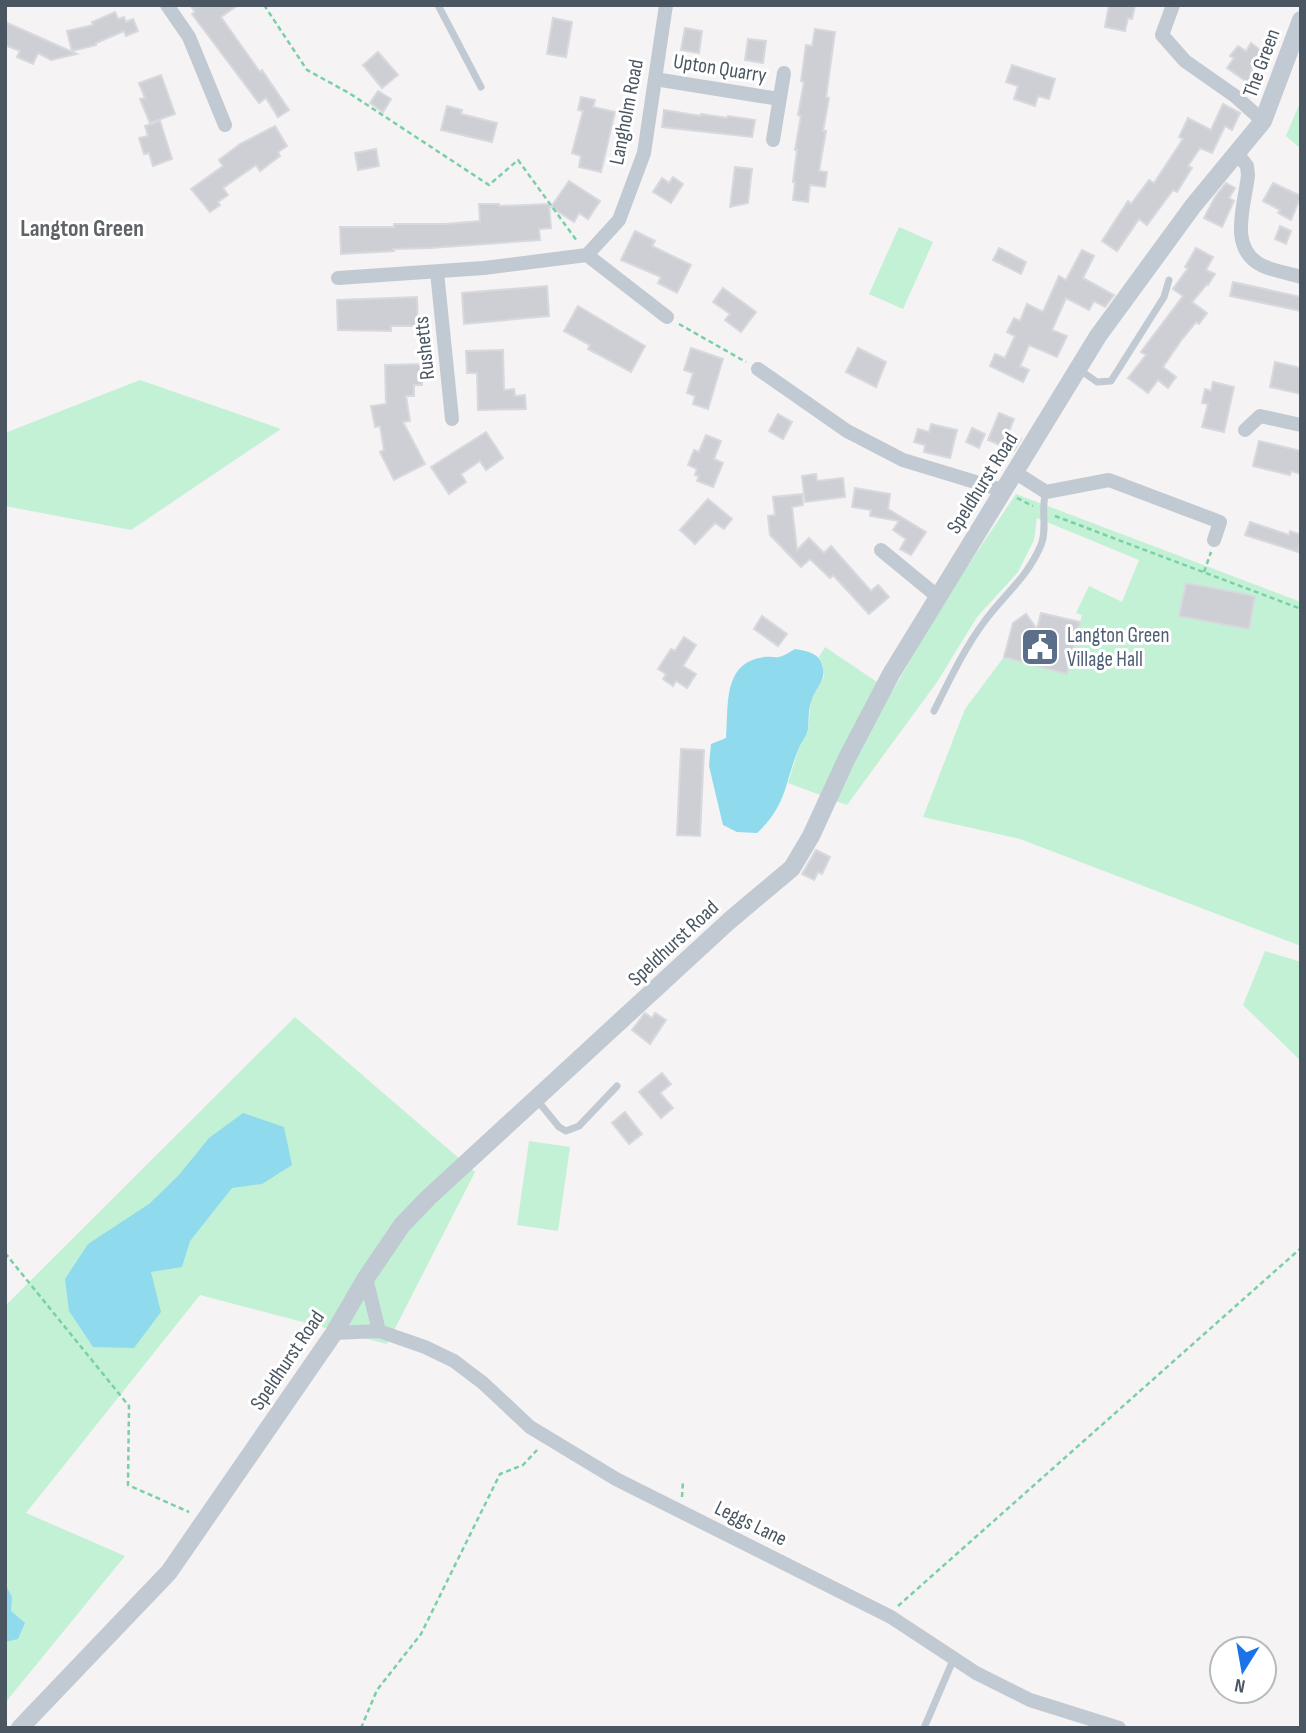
<svg xmlns="http://www.w3.org/2000/svg" width="1306" height="1733" font-family="'Sofia Sans Condensed',sans-serif">
	<rect width="100%" height="100%" fill="#f5f3f3"/>
	<g fill="#c3f1d5" fill-rule="evenodd">
		<polygon points="1301,100 1301,149 1286,136"/>
		<polygon points="899,227 933,242 903,309 869,294"/>
		<polygon points="140,380 281,429 131,530 5,506 5,433"/>
		<path d="M1016,494l285,108v344l-281,-107 -97,-22 42,-108 39,-52 63,16 15,-58 -6,-2 13,-27 33,16 17,-42 -102,-42 -3,22 -16,32 -41,45 -40,65 -90,123 -59,-22 11,-35 9,-17 3,-32 13,-22 -1,-12 -4,-8 6,-10 67,45 52,-91zM1186,583l69,13 -6,33 -69,-14z"/>
		<polygon points="1265,951 1301,962 1301,1061 1243,1005"/>
		<polygon points="295,1017 475,1172 387,1344 200,1295 26,1513 125,1556 5,1703 5,1306"/>
		<polygon points="529,1141 570,1147 558,1231 517,1225"/>
	</g>
	<g fill="#90daee">
		<path d="M795,649c12,2 26,4 28,19 3,14 -9,21 -12,34 -3,9 -2,18 -3,27 -1,7 -6,12 -9,19 -15,35 -11,56 -42,85l-20,-1 -14,-7 -14,-59 2,-22 15,-6c3,-29 -4,-72 33,-80 19,-4 14,5 36,-9z"/>
		<polygon points="243,1113 284,1127 292,1165 262,1184 232,1188 190,1241 182,1267 151,1272 161,1312 134,1348 93,1347 69,1311 65,1279 88,1244 149,1204 178,1176 209,1138"/>
		<polygon points="5,1584 12,1597 11,1611 25,1623 18,1639 5,1642"/>
	</g>
	<g fill="#cdcfd5" stroke="#d7d9de" stroke-width="2">
		<polygon points="190,5 238,5 221,17 260,72 262,70 289,110 278,117 266,98 259,103 192,14 195,12"/>
		<polygon points="1109,5 1135,5 1132,19 1128,18 1125,31 1105,27"/>
		<polygon points="115,12 118,19 124,17 126,22 133,19 138,31 126,36 124,31 96,43 96,45 72,51 67,31 93,25 92,22"/>
		<polygon points="553,18 572,22 566,57 547,54"/>
		<polygon points="5,22 77,54 51,60 38,53 33,64 17,57 20,51 5,45"/>
		<polygon points="685,28 702,31 699,53 681,50"/>
		<polygon points="815,29 835,32 826,97 829,98 823,131 826,131 819,171 827,172 825,187 810,185 808,202 793,200 795,182 793,182 797,150 795,150 801,116 798,115 804,82 801,81 806,45 812,46"/>
		<polygon points="748,39 766,41 763,63 745,60"/>
		<polygon points="1251,43 1263,52 1251,70 1254,72 1247,82 1227,68 1234,58 1230,56 1238,46 1246,51"/>
		<polygon points="378,52 398,75 382,88 363,65"/>
		<polygon points="1012,65 1055,79 1049,99 1038,96 1035,106 1014,99 1018,86 1006,82"/>
		<polygon points="161,75 175,114 150,123 140,99 145,98 139,83"/>
		<polygon points="378,91 391,99 383,112 370,103"/>
		<polygon points="581,97 595,100 593,107 615,112 601,172 579,167 581,156 572,153 583,111 578,110"/>
		<polygon points="1223,104 1240,113 1232,130 1225,126 1212,153 1200,148 1188,166 1192,168 1177,192 1173,190 1147,225 1139,219 1117,251 1102,241 1128,201 1131,204 1149,180 1154,183 1183,139 1179,137 1188,118 1211,130"/>
		<polygon points="447,106 462,110 461,114 497,123 492,142 441,130"/>
		<polygon points="664,110 701,116 701,114 727,118 728,116 755,120 752,137 662,127"/>
		<polygon points="160,121 172,159 153,166 149,153 144,154 139,138 148,136 145,126"/>
		<polygon points="275,126 287,146 278,152 280,156 260,171 256,165 223,188 228,195 218,202 220,205 210,212 191,189 223,166 219,160 240,144"/>
		<polygon points="376,149 379,166 358,170 355,153"/>
		<polygon points="735,167 752,169 748,203 730,207"/>
		<polygon points="673,177 683,184 671,203 653,192 662,178 669,183"/>
		<polygon points="569,181 600,201 588,219 579,213 574,222 551,207"/>
		<polygon points="1226,183 1235,188 1229,198 1234,201 1222,227 1204,218 1215,197"/>
		<polygon points="1273,183 1301,196 1291,220 1278,213 1280,210 1263,201"/>
		<polygon points="479,204 499,204 499,206 549,204 551,228 539,229 540,240 430,248 393,249 394,251 341,254 340,227 394,227 394,224 445,224 480,221"/>
		<polygon points="1280,226 1291,231 1286,244 1275,239"/>
		<polygon points="635,231 655,241 652,246 691,265 677,293 658,283 661,277 621,260"/>
		<polygon points="999,248 1026,262 1021,274 993,260"/>
		<polygon points="1196,248 1213,257 1206,270 1215,274 1208,285 1207,284 1192,302 1207,313 1199,324 1196,322 1182,339 1163,367 1176,377 1168,388 1158,380 1148,393 1128,378 1146,355 1141,352 1183,296 1173,289 1188,268 1185,267"/>
		<polygon points="1082,250 1094,256 1083,278 1114,295 1105,307 1094,301 1089,310 1066,298 1052,330 1067,336 1057,357 1029,345 1020,366 1029,370 1023,382 990,366 995,354 1005,358 1015,336 1007,332 1014,318 1020,321 1027,304 1043,312 1059,276 1066,280"/>
		<polygon points="1233,282 1301,297 1301,311 1230,296"/>
		<polygon points="547,286 549,316 464,324 462,293"/>
		<polygon points="723,288 756,312 741,332 725,320 730,314 713,302"/>
		<polygon points="417,297 418,326 391,326 391,331 338,330 337,300"/>
		<polygon points="578,306 645,346 631,372 588,349 590,345 564,331"/>
		<polygon points="691,348 723,359 708,409 693,404 695,396 687,393 693,373 684,370"/>
		<polygon points="858,348 886,362 876,387 846,372"/>
		<polygon points="503,350 504,390 514,389 515,396 525,395 526,409 478,410 477,373 467,373 466,351"/>
		<polygon points="1275,362 1301,368 1301,394 1270,387"/>
		<polygon points="422,364 422,385 414,385 414,396 406,396 410,421 403,422 425,464 394,480 380,452 384,450 380,426 375,427 371,406 386,404 385,365"/>
		<polygon points="1213,382 1234,387 1224,432 1202,427 1208,404 1202,403 1205,389 1211,391"/>
		<polygon points="999,413 1014,419 1008,434 1021,439 1014,451 988,440"/>
		<polygon points="778,414 792,422 783,439 769,431"/>
		<polygon points="931,424 957,430 950,458 924,452 925,445 914,442 918,429 929,432"/>
		<polygon points="972,428 985,434 979,448 966,442"/>
		<polygon points="486,432 503,458 486,470 480,461 461,474 466,482 449,494 431,467"/>
		<polygon points="706,435 721,441 714,459 723,463 713,487 697,481 699,476 695,475 697,469 688,465 694,450 699,452"/>
		<polygon points="1259,441 1301,451 1301,474 1291,471 1290,475 1253,466"/>
		<polygon points="816,474 817,481 843,478 845,497 805,502 802,476"/>
		<polygon points="855,488 890,494 888,509 926,532 911,555 900,549 906,539 893,530 899,521 870,516 871,510 852,507"/>
		<polygon points="802,494 803,505 792,507 797,550 809,538 824,553 831,546 871,591 878,585 889,597 869,614 833,575 830,578 810,559 801,567 770,535 768,516 775,515 773,497"/>
		<polygon points="708,499 732,519 724,529 715,523 695,544 680,530"/>
		<polygon points="1250,522 1289,535 1290,531 1301,535 1298,552 1245,535"/>
		<polygon points="1186,583 1255,596 1249,629 1179,616"/>
		<polygon points="1041,613 1080,622 1067,674 1004,657 1013,623 1026,614 1037,629"/>
		<polygon points="762,616 787,634 778,646 754,629"/>
		<polygon points="684,637 696,645 683,666 696,674 687,688 676,681 673,686 663,679 666,674 658,669 671,649 675,651"/>
		<polygon points="681,749 704,750 700,836 677,835"/>
		<polygon points="816,850 830,857 822,874 818,872 814,880 802,874"/>
		<polygon points="645,1013 652,1018 655,1013 666,1020 650,1044 632,1030"/>
		<polygon points="662,1073 671,1084 660,1093 673,1108 661,1118 639,1092"/>
		<polygon points="625,1112 642,1134 629,1144 612,1123"/>
	</g>
	<g fill="none" stroke-linecap="round" stroke-linejoin="round">
		<g stroke="#7ad0a6" stroke-width="2.5" stroke-dasharray="5 3.5" stroke-linecap="butt">
			<polyline points="264,5 307,70 349,93 489,185 518,160 577,241"/>
			<polyline points="679,324 746,362"/>
			<polyline points="1017,498 1033,506"/>
			<polyline points="1055,516 1301,609"/>
			<polyline points="1204,572 1211,552"/>
			<polyline points="5,1253 129,1406 128,1485 189,1512"/>
			<polyline points="682,1497 683,1481"/>
			<polyline points="898,1606 1301,1248"/>
			<polyline points="361,1728 377,1690 421,1634 500,1474 523,1465 537,1450"/>
		</g>
		<g stroke="#c1cad2" stroke-width="7">
			<polyline points="438,5 481,87"/>
			<polyline points="1080,370 1097,382 1111,381 1164,297 1169,280"/>
			<path d="M934,711c15,-30 30,-62 50,-89 20,-28 42,-42 57,-77 7,-17 -1,-36 5,-53"/>
			<polyline points="537,1100 559,1127 566,1131 579,1126 617,1086"/>
			<polyline points="924,1728 954,1658"/>
		</g>
		<g stroke="#c1cad2" stroke-width="14">
			<polyline points="167,5 189,37 225,125"/>
			<polyline points="1173,5 1162,35 1185,61 1235,96 1263,121"/>
			<polyline points="655,79 779,99"/>
			<polyline points="773,140 784,73"/>
			<path d="M1237,153l10,13 1,9c-3,30 -21,74 15,91 12,5 25,7 38,11"/>
			<polyline points="587,255 667,317"/>
			<polyline points="437,272 452,419"/>
			<polyline points="338,278 484,268 587,255 619,220 644,153 666,5"/>
			<polyline points="758,369 847,431 903,460 1005,491"/>
			<polyline points="1245,430 1260,416 1301,425"/>
			<polyline points="1016,473 1046,492 1109,480 1220,522 1214,540"/>
			<polyline points="881,550 937,596"/>
			<polyline points="366,1278 379,1331"/>
			<polyline points="334,1333 379,1331 425,1347 454,1361 483,1383 530,1427 616,1479 891,1617 976,1673 1030,1700 1119,1728"/>
		</g>
		<polyline stroke="#c1cad2" stroke-width="18" points="20,1728 169,1572 334,1333 366,1278 402,1225 428,1198 729,921 792,868 811,836 846,760 891,674 1098,336 1193,206 1263,121 1301,20"/>
	</g>
	<defs>
		<symbol id="civic-square" viewBox="-11 -11 22 22"><rect x="-9" y="-9" width="18" height="18" rx="4" fill="#5c6f8a" stroke="#fff"/><path d="M-.6-6.5H3V-4.5H.6V-3L4-1V1h2V6H-6V1h2V-1L-.6-3ZM-1.2 2.5V6h2.4V2.5Z" fill="#fff"/></symbol>
	</defs>
	<g fill-rule="evenodd">
		<use href="#civic-square" x="1018" y="625" width="44" height="44"/>
	</g>
	<g text-anchor="middle" stroke-width="6" stroke-linejoin="round" paint-order="stroke">
		<g font-size="21" fill="#4a5661" stroke="#fff">
			<text transform="translate(1261 63) rotate(-70)" y="7">The Green</text>
			<text transform="translate(720 68) rotate(9)" y="7">Upton Quarry</text>
			<text transform="translate(626 112) rotate(-79)" y="7">Langholm Road</text>
			<text transform="translate(424 348) rotate(-96)" y="7">Rushetts</text>
			<text transform="translate(982 483) rotate(-58)" y="7">Speldhurst Road</text>
			<text transform="translate(673 943) rotate(-43)" y="7">Speldhurst Road</text>
			<text transform="translate(287 1360) rotate(-56)" y="7">Speldhurst Road</text>
			<text transform="translate(751 1523) rotate(26)" y="7">Leggs Lane</text>
		</g>
		<g font-size="21" fill="#4e5e75" stroke="#fff" text-anchor="start">
			<text x="1067" y="642">Langton Green<tspan x="1067" dy="24">Village Hall</tspan></text>
		</g>
		<g font-size="24" font-weight="bold" fill="#5f6368" stroke="#fff">
			<text x="82" y="236">Langton Green</text>
		</g>
	</g>
	<rect width="1306" height="1733" fill="none" stroke="#4a5661" stroke-width="14"/>
	<g transform="translate(1243 1670) rotate(191)"><circle r="33" fill="#ffffff" stroke="#b7bbc0" stroke-width="2"/>
	<path d="M0-5L12 26L0 18L-12 26Z" fill="#1a73e8"/>
	<text y="-10" font-size="19" font-weight="bold" text-anchor="middle" fill="#4a5661">N</text>
	</g>
</svg>
